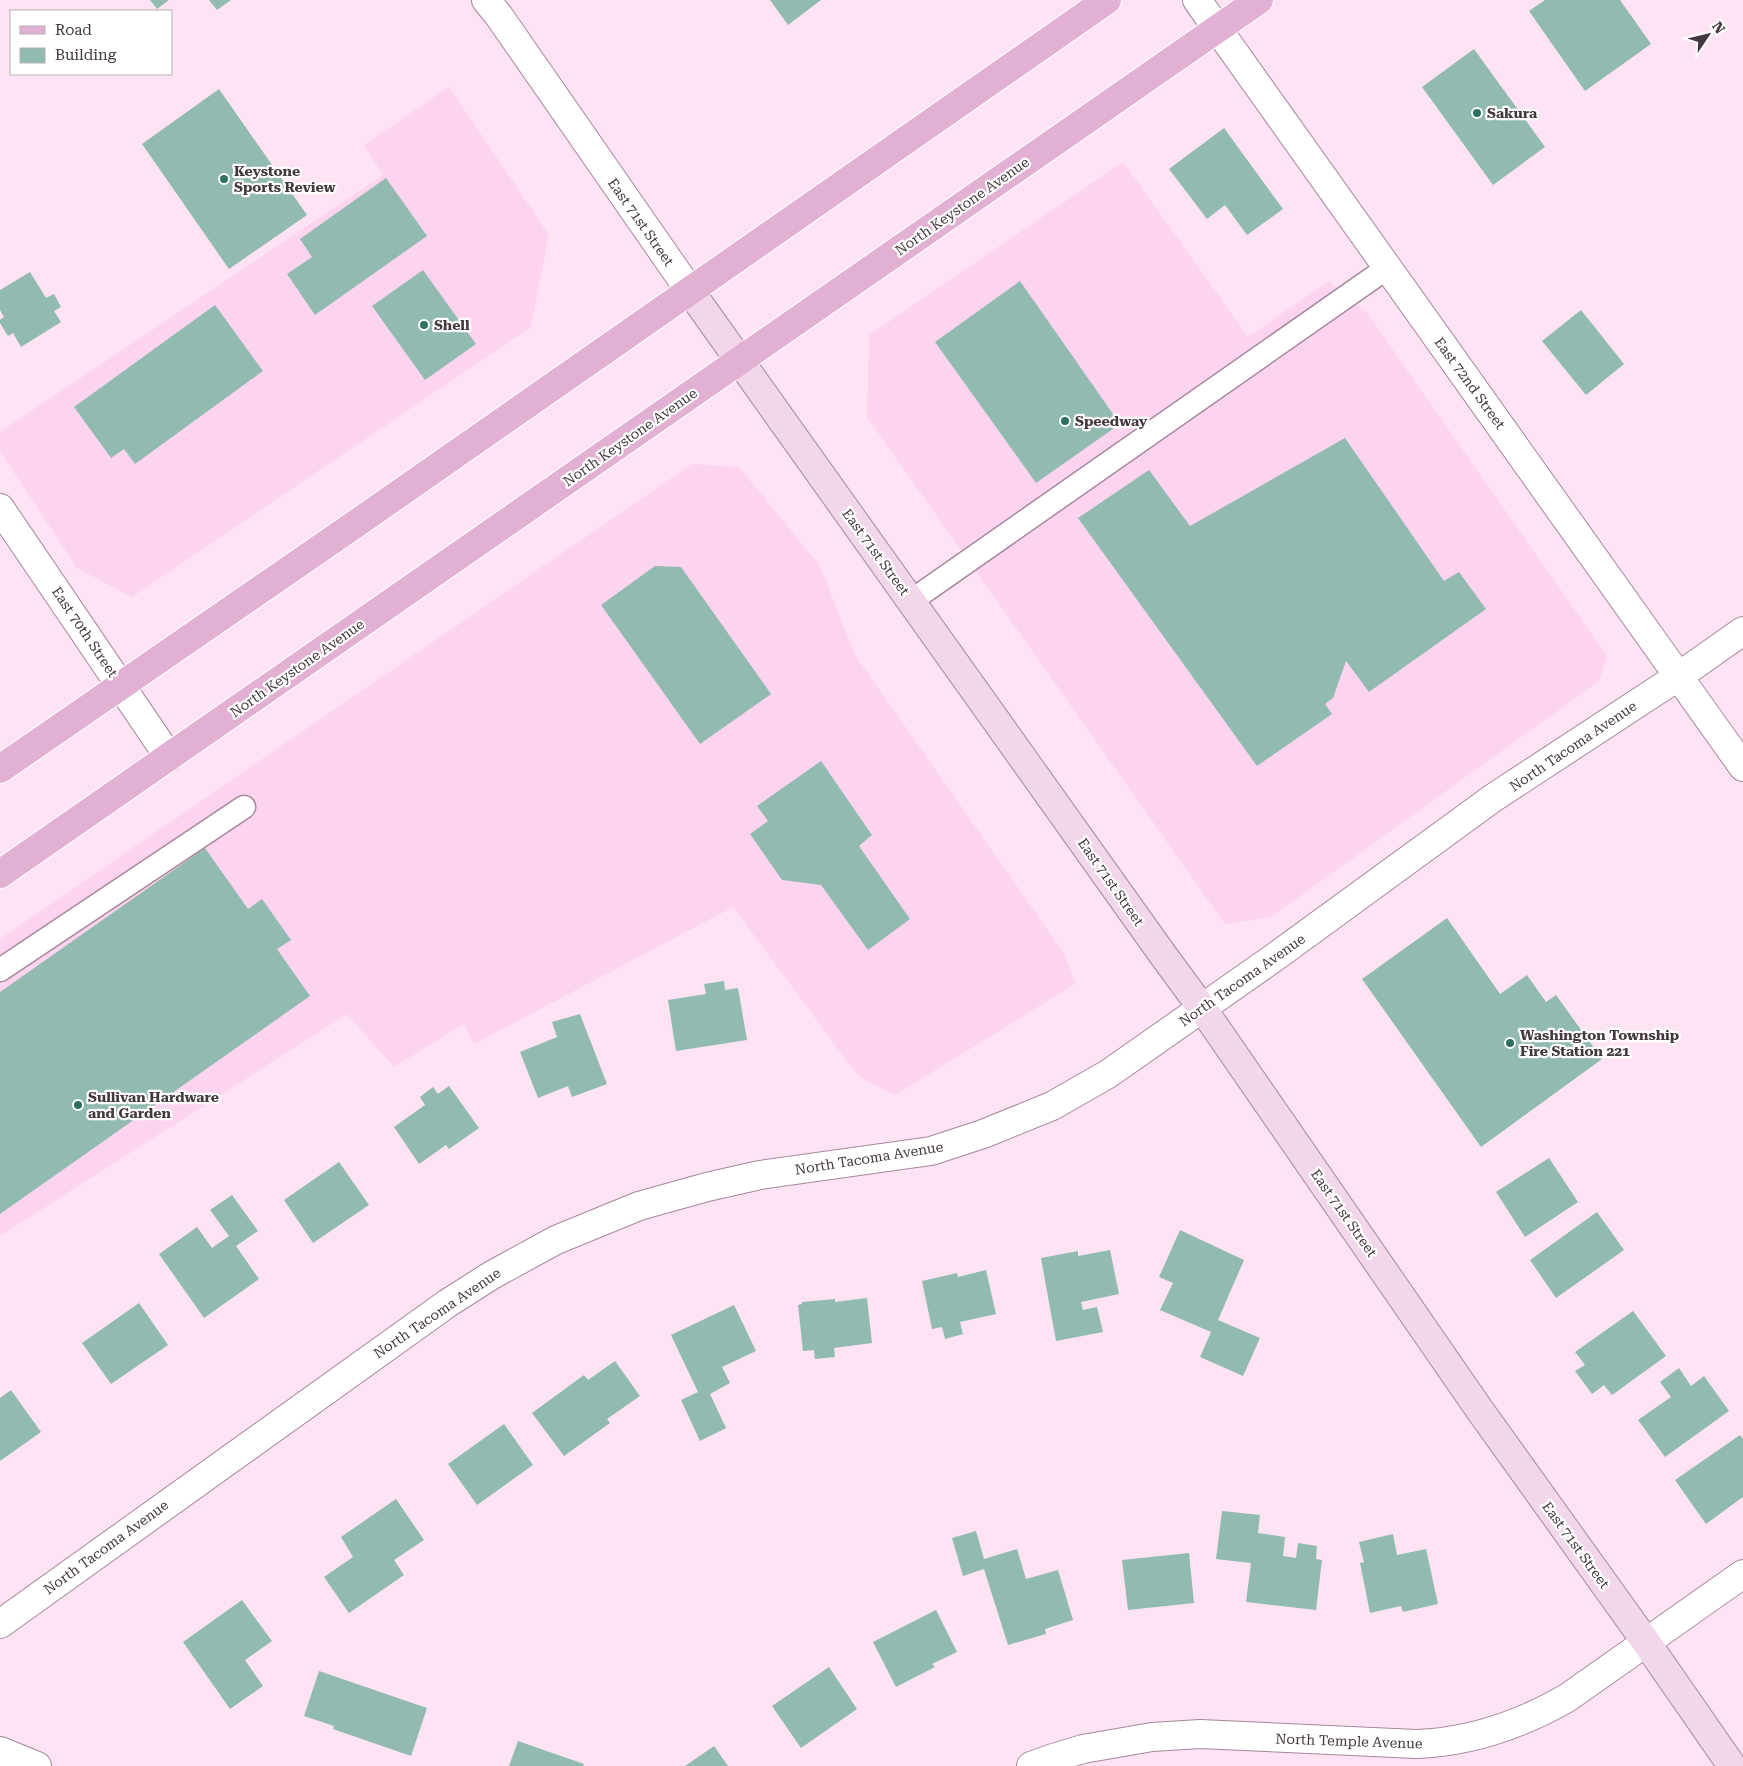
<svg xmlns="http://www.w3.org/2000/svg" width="1743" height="1766" font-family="'Roboto Serif',serif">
	<rect width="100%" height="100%" fill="#fee3f4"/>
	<g fill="#fdd4ef">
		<polygon points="449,87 549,235 531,327 132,597 77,568 0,451 0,432 383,175 364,145"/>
		<polygon points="1123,162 1248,337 1329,281 1367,313 1607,656 1599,681 1271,917 1225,924 867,417 869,335"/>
		<polygon points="692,464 739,467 820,566 855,655 1065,955 1075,984 895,1095 859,1077 733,907 474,1044 464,1024 394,1067 347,1014 0,1236 0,939"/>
	</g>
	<g fill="#91bab0">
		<polygon points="150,0 169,0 157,9"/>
		<polygon points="209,0 231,0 217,10"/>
		<polygon points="770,0 821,0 788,25"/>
		<polygon points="1545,0 1620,0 1651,44 1585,91 1529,11"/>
		<polygon points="1474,49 1545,147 1493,185 1422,87"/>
		<polygon points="219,89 307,215 229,269 142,144"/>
		<polygon points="1224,128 1283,209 1247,235 1225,205 1207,219 1169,169"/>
		<polygon points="386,178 427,236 315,315 287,274 312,257 300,239"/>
		<polygon points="423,270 476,344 425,380 372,306"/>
		<polygon points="30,272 46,298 54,294 61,307 54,311 61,322 21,347 13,333 8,336 0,323 0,320 4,317 0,310 0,290"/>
		<polygon points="1020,281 1120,424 1036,483 935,342"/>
		<polygon points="215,305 263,371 135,464 124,449 111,458 74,407"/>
		<polygon points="1581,310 1624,364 1586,395 1542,341"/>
		<polygon points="1345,438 1444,581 1459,572 1486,609 1369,692 1346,661 1333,698 1325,704 1332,714 1257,766 1078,518 1149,470 1190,526"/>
		<polygon points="655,566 681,567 771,694 700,744 601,605"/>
		<polygon points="821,761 872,835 859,846 910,919 868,950 821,885 782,880 750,834 768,821 757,806"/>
		<polygon points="205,848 248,909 262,899 291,940 277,949 310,996 0,1214 0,992"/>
		<polygon points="1447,918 1500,994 1527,975 1546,1002 1556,995 1602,1059 1481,1147 1362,979"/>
		<polygon points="724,981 725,990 738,988 747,1040 676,1051 668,1000 706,994 704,984"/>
		<polygon points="580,1014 607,1084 572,1097 568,1086 538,1098 520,1052 557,1037 552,1022"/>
		<polygon points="449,1086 479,1128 449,1149 446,1145 419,1164 394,1127 425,1105 420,1097 433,1087 438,1094"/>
		<polygon points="1549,1158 1578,1202 1525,1237 1496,1192"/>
		<polygon points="339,1162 369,1205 313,1243 284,1200"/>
		<polygon points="232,1195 258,1231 236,1246 259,1279 204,1318 159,1254 197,1227 212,1248 229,1236 210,1210"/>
		<polygon points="1597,1212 1624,1250 1556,1298 1530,1260"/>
		<polygon points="1180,1230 1244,1260 1218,1320 1260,1338 1243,1376 1200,1357 1211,1332 1160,1310 1173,1283 1159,1277"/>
		<polygon points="1110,1250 1119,1294 1081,1302 1083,1310 1097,1307 1103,1332 1056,1341 1041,1258 1078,1251 1078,1256"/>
		<polygon points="986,1270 996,1314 960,1322 963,1334 945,1339 942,1327 932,1329 922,1281 957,1273 958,1277"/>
		<polygon points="867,1298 872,1343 834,1348 835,1357 815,1359 814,1350 803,1351 798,1305 802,1304 802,1302 835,1299 835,1302"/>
		<polygon points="139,1303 168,1345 111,1384 82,1343"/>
		<polygon points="734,1305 756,1351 722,1367 730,1383 710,1394 726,1428 700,1441 681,1400 698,1392 671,1335"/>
		<polygon points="1633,1311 1666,1356 1612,1395 1604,1385 1592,1394 1575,1371 1585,1365 1575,1352"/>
		<polygon points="615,1361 640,1396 607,1419 610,1423 564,1456 532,1413 584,1375 588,1380"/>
		<polygon points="1679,1368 1691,1386 1704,1376 1729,1411 1665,1457 1638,1420 1671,1397 1660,1382"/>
		<polygon points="11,1390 41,1432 0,1461 0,1398"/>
		<polygon points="504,1424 533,1465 477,1505 448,1464"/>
		<polygon points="1740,1435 1743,1439 1743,1497 1706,1524 1675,1480"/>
		<polygon points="396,1499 424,1540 394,1560 404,1575 349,1613 324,1577 353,1557 341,1537"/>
		<polygon points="1222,1511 1260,1515 1258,1533 1285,1537 1283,1556 1296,1558 1298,1543 1317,1546 1316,1559 1322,1560 1316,1610 1246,1602 1251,1563 1216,1559"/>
		<polygon points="976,1531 984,1559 1017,1549 1026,1579 1058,1570 1073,1620 1045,1629 1046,1634 1008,1645 984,1569 963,1576 952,1538"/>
		<polygon points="1393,1534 1397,1555 1426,1549 1438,1604 1403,1612 1401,1606 1370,1613 1360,1563 1364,1562 1359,1542"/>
		<polygon points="1189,1553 1194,1603 1128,1610 1122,1560"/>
		<polygon points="242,1600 272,1641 245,1660 263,1686 230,1709 183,1642"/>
		<polygon points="936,1610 957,1652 932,1664 935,1667 896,1687 873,1642"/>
		<polygon points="829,1667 857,1709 801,1748 772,1706"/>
		<polygon points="319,1671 427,1708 411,1756 333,1729 334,1726 304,1716"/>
		<polygon points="518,1741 584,1764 583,1766 509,1766"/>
		<polygon points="714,1746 728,1766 685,1766"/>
	</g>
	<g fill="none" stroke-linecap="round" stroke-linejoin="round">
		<defs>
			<g id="lane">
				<polyline points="911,601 1387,268"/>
				<polyline points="0,970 244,807"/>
			</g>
			<g id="street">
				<polyline points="486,0 499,16 690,291"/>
				<polyline points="1197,0 1743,767"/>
				<polyline points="0,508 169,757"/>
				<polyline points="0,1624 448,1303 492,1275 556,1240 639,1206 707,1187 760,1175 931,1151 983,1134 1052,1106 1108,1074 1275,957 1493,798 1679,676 1743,631"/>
				<polyline points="0,1751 37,1766"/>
				<path d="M1031,1766l22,-8 30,-9 69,-12 48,-3 216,10c54,-2 104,-19 151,-46l176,-124"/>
			</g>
			<polyline id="secondary" points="690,291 1163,955 1202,1008 1479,1409 1646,1642 1732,1766"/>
			<g id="primary">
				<polyline points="0,769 354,525 1107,0"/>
				<polyline points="0,874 1259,0"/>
			</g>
		</defs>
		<use href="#lane" stroke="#a6879b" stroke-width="25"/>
		<use href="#street" stroke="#a6879b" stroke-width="30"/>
		<use href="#secondary" stroke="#a6879b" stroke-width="30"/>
		<use href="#primary" stroke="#fff" stroke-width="30"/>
		<use href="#lane" stroke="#fff" stroke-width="22"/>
		<use href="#street" stroke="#fff" stroke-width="28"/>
		<use href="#secondary" stroke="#f1d7e9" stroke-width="28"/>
		<use href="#primary" stroke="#e2b0d3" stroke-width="28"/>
	</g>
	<g fill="#2d7164" stroke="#fff" stroke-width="2">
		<circle cx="1477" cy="113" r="5"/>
		<circle cx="224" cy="179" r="5"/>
		<circle cx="424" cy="325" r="5"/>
		<circle cx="1065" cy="421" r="5"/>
		<circle cx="1510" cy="1043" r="5"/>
		<circle cx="78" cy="1105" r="5"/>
	</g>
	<g text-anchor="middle" stroke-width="4.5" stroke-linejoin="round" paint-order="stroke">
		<g font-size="14" font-weight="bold" fill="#44373f" stroke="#fff" text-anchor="start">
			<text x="1487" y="118">Sakura</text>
			<text x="234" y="176">Keystone<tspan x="234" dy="16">Sports Review</tspan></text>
			<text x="434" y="330">Shell</text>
			<text x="1075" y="426">Speedway</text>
			<text x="1520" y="1040">Washington Township<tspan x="1520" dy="16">Fire Station 221</tspan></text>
			<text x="88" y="1102">Sullivan Hardware<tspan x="88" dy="16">and Garden</tspan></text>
		</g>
		<g font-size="14" fill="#44373f" stroke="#fff">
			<text transform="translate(962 206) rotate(-35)" y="5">North Keystone Avenue</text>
			<text transform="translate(641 222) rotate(55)" y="5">East 71st Street</text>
			<text transform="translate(1470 383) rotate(54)" y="5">East 72nd Street</text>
			<text transform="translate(630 437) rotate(-35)" y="5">North Keystone Avenue</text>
			<text transform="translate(876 552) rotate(54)" y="5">East 71st Street</text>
			<text transform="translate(85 632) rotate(56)" y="5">East 70th Street</text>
			<text transform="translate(297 668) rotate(-35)" y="5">North Keystone Avenue</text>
			<text transform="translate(1573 746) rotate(-34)" y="5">North Tacoma Avenue</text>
			<text transform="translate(1111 882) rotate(55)" y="5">East 71st Street</text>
			<text transform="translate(1242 980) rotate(-35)" y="5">North Tacoma Avenue</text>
			<text transform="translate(869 1158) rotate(-9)" y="5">North Tacoma Avenue</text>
			<text transform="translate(1344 1213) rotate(55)" y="5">East 71st Street</text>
			<text transform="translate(437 1313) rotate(-34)" y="5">North Tacoma Avenue</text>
			<text transform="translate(1576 1545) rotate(54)" y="5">East 71st Street</text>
			<text transform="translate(106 1547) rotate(-36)" y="5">North Tacoma Avenue</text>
			<text transform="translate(1349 1741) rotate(2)" y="5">North Temple Avenue</text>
		</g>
	</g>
	<rect x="10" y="10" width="162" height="65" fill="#ffffff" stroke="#b4afb2"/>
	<rect x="20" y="26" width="25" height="8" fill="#e2b0d3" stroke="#b4afb2"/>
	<text x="55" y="35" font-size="15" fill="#44373f">Road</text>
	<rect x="20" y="48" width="25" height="15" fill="#91bab0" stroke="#b4afb2"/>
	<text x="55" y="60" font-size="15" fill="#44373f">Building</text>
	<g transform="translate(1708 35) rotate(55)" stroke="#ffffff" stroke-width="4" paint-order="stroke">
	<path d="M0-4L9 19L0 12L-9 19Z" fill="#44373f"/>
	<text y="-8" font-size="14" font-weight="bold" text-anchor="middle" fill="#44373f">N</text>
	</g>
</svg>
